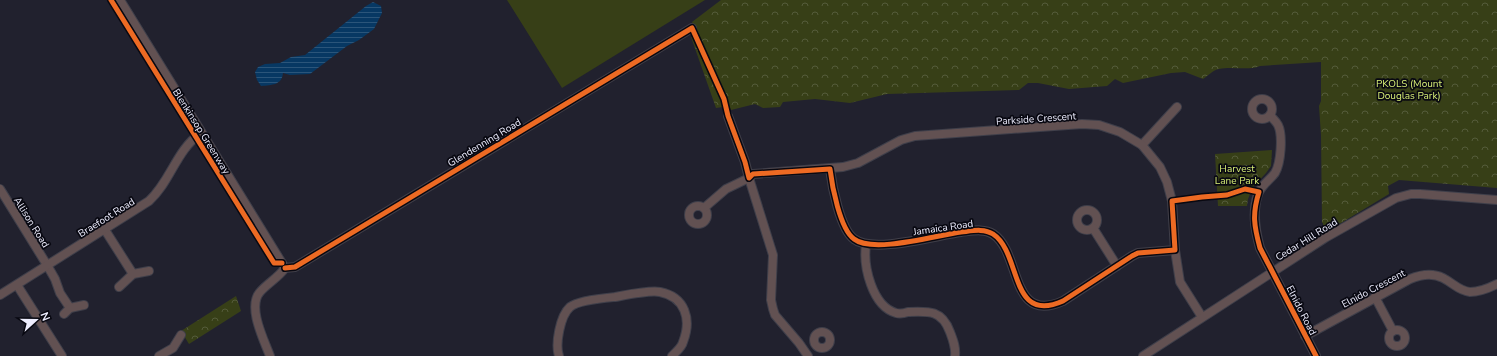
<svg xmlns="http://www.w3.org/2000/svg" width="1497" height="356" font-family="'Nunito Sans',sans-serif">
	<defs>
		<pattern id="forest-crowns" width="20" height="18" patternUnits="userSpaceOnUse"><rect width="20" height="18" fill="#373f17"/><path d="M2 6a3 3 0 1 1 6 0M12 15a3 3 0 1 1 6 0" fill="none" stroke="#545b3a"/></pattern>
		<pattern id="water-rules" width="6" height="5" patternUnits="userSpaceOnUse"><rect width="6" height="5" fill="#073863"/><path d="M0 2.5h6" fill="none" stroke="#2b557a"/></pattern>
	</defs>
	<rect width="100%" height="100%" fill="#21212e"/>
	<polygon fill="#373f17" points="507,0 705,0 562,88"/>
	<g fill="url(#forest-crowns)">
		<path d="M721,0h776v188l-98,-8 -11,6 1,8 -48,29 -18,6v-6h-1l-1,-88 -2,-29 2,-5v-39l-61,4c-12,5 -28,0 -41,3 -6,1 -11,7 -16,10l-18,-7 -14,1 -48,10 -8,-4 -8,7 -38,3 -31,-6h-10l-9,7 -132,4 -37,9 -35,-4 -32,3 -3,5 -17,1 -8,-4 -24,6 -2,-4 -13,2 -25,-71 5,-2 -4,-13z"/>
		<polygon points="1272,150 1271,166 1266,173 1253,187 1248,199 1247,206 1218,206 1215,154"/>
		<polygon points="236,296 241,311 189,344 181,331"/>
	</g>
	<path fill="url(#water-rules)" d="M373,2l8,4 1,7 -8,16 -15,11 -12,6 -37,28 -20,1 -7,-2c-1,12 -11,12 -22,13l-4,-6 -2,-8 3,-5 7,-3 15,-1 11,-6 14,-2 61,-49z"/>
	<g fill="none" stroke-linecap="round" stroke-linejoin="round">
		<defs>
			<g id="minor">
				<polyline points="120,0 285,268"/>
				<circle cx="1262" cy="109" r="10"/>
				<path d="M1270,115c2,3 6,6 8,10 5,10 3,38 -3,48 -5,7 -13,11 -17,21 -6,18 -3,36 2,54l56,108"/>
				<polyline points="728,116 745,162 749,178 773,255 771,300 773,309 775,315 799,343 808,356"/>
				<polyline points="1142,145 1177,107"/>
				<path d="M830,169c2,17 10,60 24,70 19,15 83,-4 107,-7 10,-1 23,-4 32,2 29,19 16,91 70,67l69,-45 6,-3 37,-3"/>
				<polyline points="0,189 47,265 55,279 60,293 70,308"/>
				<circle cx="698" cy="215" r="9"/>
				<polyline points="704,208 726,189 749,178 753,174 843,167 858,163 901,140 915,136 1082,124 1099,125 1120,132 1142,145 1160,167 1167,182 1172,201 1175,250 1180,282 1202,317"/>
				<circle cx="1087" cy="220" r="10"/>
				<polyline points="1093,228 1117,266"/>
				<polyline points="105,230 133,274"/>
				<path d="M866,245c-3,21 6,61 30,68 4,1 9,0 12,-1 21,-1 34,-2 42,20 3,8 6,15 5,24"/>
				<polyline points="285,268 295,267 692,28"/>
				<polyline points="17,285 62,356"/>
				<polyline points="119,287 133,274 149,271"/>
				<path d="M0,295l149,-94c22,-20 27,-51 52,-68"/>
				<polyline points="1375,297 1393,331"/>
				<polyline points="64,314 70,308 84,305"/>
				<circle cx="1397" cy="338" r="8"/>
				<circle cx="822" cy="340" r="8"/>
				<path d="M1305,336l105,-57c10,-4 23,-6 33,-1 10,5 16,13 27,14 10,0 19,-4 27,-8"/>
				<polyline points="159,356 173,348 181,335"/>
				<path d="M270,356c-6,-16 -23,-49 -10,-64 8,-9 19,-15 25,-24"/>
				<path d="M559,356c-4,-12 1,-40 11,-49 9,-7 34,-9 45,-10 11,-2 35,-7 45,-5 25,5 32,27 23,50 -1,5 -7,10 -11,14"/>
				<polyline points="1143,356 1325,238 1396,198 1411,194 1420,194 1497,200"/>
			</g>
		</defs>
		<use href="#minor" stroke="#3f3f4a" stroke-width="10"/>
		<use href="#minor" stroke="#625152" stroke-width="8"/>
		<defs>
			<g id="cycleway">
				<polyline points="111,0 274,263 282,263"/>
				<path d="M285,268l10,-1 397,-239 32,71 4,17 17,46 4,16 4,-4 77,-5c2,17 10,60 24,70 19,15 83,-4 107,-7 10,-1 23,-4 32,2 29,19 16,91 70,67l69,-45 6,-3 37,-3 -3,-49 30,-4 25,-2 18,-6 14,3c-7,22 -5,34 1,56l56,108"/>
			</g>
		</defs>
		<use href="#cycleway" stroke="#080811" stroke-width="8"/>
		<use href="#cycleway" stroke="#ed6a23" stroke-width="5"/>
	</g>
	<g text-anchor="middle" stroke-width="3.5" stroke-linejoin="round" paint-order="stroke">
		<g font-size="10" fill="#d9f077" stroke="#080811">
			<text x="1409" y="87">PKOLS (Mount<tspan x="1409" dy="12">Douglas Park)</tspan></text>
			<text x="1237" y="172">Harvest<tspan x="1237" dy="12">Lane Park</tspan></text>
		</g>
		<g font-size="10" fill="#eef" stroke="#080811">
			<text transform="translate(1036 118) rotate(-4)" y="4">Parkside Crescent</text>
			<text transform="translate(202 131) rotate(58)" y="4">Blenkinsop Greenway</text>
			<text transform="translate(484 142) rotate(-31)" y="4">Glendenning Road</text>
			<text transform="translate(106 217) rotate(-32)" y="4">Braefoot Road</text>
			<text transform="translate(32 222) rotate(58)" y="4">Allison Road</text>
			<text transform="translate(943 227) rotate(-8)" y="4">Jamaica Road</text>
			<text transform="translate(1306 239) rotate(-32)" y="4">Cedar Hill Road</text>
			<text transform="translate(1373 288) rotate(-28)" y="4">Elnido Crescent</text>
			<text transform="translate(1302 310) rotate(63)" y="4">Elnido Road</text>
		</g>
	</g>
	<g transform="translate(36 320) rotate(69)" stroke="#080811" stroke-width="3" paint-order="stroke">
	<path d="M0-3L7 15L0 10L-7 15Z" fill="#eeeeff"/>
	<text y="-6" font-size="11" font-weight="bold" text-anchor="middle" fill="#eeeeff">N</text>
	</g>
</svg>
